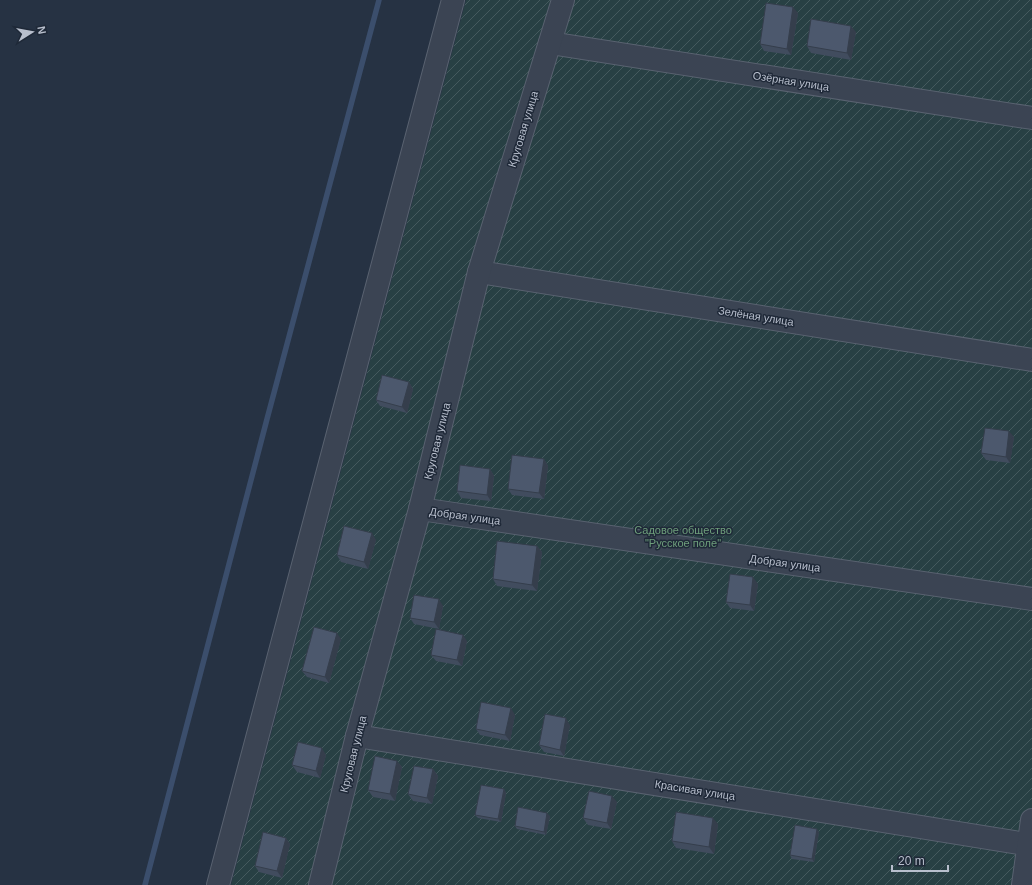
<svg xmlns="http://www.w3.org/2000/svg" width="1032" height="885" font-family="Arial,sans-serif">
	<defs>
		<pattern id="garden-furrows" width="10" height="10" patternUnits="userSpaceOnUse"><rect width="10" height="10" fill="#284044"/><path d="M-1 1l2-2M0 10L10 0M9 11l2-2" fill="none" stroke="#455a5e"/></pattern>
	</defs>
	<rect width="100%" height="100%" fill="#263243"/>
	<polygon fill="url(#garden-furrows)" points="466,0 1032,0 1032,885 231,885"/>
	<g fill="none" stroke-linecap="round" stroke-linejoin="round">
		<polyline stroke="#3b4e6c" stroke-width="5.5" points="145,885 267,419 379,0"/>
		<defs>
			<g id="street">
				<polyline points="550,43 1032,118"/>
				<polyline points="479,272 1032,360"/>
				<polyline points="420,509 1032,599"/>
				<polyline points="357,736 1032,845"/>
				<polyline points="218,885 453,0"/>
				<polyline points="320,885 357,736 420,509 479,272 563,0"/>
				<polyline points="1023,885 1032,820"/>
			</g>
		</defs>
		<use href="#street" stroke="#596270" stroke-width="24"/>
		<use href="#street" stroke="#3b4453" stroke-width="22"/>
	</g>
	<g fill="#414c5e">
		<polygon points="798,13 791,55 764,51 760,44"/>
		<polygon points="856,32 851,60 811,53 807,46"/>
		<polygon points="409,382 413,389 407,413 380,406 376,400"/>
		<polygon points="1014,437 1010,463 986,460 981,453"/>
		<polygon points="544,459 548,466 544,499 512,495 508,489"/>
		<polygon points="490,469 494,476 491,501 461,498 457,491"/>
		<polygon points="376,540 368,569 341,562 337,555"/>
		<polygon points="537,546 542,552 537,591 497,586 493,579"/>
		<polygon points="758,584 754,611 730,608 726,602"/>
		<polygon points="443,606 439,629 414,624 410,618"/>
		<polygon points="341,639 329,683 307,677 302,671"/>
		<polygon points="467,641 462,666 436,661 431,655"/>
		<polygon points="515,715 510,741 480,735 476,729"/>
		<polygon points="570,725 564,756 544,752 539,745"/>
		<polygon points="326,755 320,778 297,772 292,765"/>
		<polygon points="397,761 402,767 395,801 373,797 368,790"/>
		<polygon points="433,769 438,776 432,804 413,801 408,794"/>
		<polygon points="504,789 506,793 501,822 478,818 475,815"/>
		<polygon points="617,802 611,829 588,825 583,818"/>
		<polygon points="550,816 546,835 517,829 515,826"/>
		<polygon points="718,824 714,854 676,848 672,841"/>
		<polygon points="819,832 814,862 792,859 790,855"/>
		<polygon points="286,838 290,844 282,878 259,872 255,866"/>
	</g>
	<g fill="#353e4c">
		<polygon points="793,7 798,13 791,55 787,49"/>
		<polygon points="851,26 856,32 851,60 847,53"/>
		<polygon points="409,382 413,389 407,413 402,407"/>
		<polygon points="1009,431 1014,437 1010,463 1006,457"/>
		<polygon points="544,459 548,466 544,499 539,493"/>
		<polygon points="490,469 494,476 491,501 487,495"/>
		<polygon points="372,533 376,540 368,569 364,562"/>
		<polygon points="537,546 542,552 537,591 532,585"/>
		<polygon points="753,577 758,584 754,611 750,605"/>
		<polygon points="439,599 443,606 439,629 434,622"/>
		<polygon points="337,633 341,639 329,683 325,677"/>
		<polygon points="463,635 467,641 462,666 457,660"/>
		<polygon points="511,708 515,715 510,741 505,735"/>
		<polygon points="566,718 570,725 564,756 560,750"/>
		<polygon points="322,748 326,755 320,778 316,771"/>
		<polygon points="397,761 402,767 395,801 390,794"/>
		<polygon points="433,769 438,776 432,804 427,798"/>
		<polygon points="504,789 506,793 501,822 498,819"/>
		<polygon points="612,796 617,802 611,829 607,823"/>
		<polygon points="547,813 550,816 546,835 544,832"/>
		<polygon points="713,818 718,824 714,854 709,847"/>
		<polygon points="817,829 819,832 814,862 812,859"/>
		<polygon points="286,838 290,844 282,878 277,871"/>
	</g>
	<g fill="#4c586d" stroke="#353e4c">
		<polygon points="766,3 793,7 787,49 760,44"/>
		<polygon points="811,19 851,26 847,53 807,46"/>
		<polygon points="382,375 409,382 402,407 376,400"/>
		<polygon points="985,428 1009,431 1006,457 981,453"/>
		<polygon points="512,455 544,459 539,493 508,489"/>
		<polygon points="460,465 490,469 487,495 457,491"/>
		<polygon points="344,526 372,533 364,562 337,555"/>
		<polygon points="497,541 537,546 532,585 493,579"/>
		<polygon points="730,574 753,577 750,605 726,602"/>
		<polygon points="414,595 439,599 434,622 410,618"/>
		<polygon points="314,627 337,633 325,677 302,671"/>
		<polygon points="436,629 463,635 457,660 431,655"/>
		<polygon points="481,702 511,708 505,735 476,729"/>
		<polygon points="545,714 566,718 560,750 539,745"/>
		<polygon points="298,742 322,748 316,771 292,765"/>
		<polygon points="375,756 397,761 390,794 368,790"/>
		<polygon points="414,766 433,769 427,798 408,794"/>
		<polygon points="481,785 504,789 498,819 475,815"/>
		<polygon points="589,791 612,796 607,823 583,818"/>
		<polygon points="518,807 547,813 544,832 515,826"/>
		<polygon points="676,812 713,818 709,847 672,841"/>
		<polygon points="795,825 817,829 812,859 790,855"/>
		<polygon points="263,832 286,838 277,871 255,866"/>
	</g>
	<g text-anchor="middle" stroke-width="3" stroke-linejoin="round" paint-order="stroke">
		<g font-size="11" fill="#b8bfcd" stroke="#1f2938">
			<text transform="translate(791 81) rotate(9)" y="4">Озёрная улица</text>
			<text transform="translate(523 129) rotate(-73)" y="4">Круговая улица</text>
			<text transform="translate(756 316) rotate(9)" y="4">Зелёная улица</text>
			<text transform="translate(437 441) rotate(-76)" y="4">Круговая улица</text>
			<text transform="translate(465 516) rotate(8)" y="4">Добрая улица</text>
			<text transform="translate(785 563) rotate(8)" y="4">Добрая улица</text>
			<text transform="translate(353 754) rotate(-76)" y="4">Круговая улица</text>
			<text transform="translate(695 790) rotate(9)" y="4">Красивая улица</text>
		</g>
		<g font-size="11" fill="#6e9e7b" stroke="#1f2938">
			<text x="683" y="534">Садовое общество<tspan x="683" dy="13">"Русское поле"</tspan></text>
		</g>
	</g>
	<g transform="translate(32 32) rotate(79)" stroke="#1f2938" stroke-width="3" paint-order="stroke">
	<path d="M0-3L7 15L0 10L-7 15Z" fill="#b8bfcd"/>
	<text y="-6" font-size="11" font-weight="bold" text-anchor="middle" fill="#b8bfcd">N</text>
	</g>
	<path d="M892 865v6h56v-6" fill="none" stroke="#b8bfcd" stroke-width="2"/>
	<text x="898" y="865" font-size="12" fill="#b8bfcd" stroke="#1f2938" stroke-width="3" paint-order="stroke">20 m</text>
</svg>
